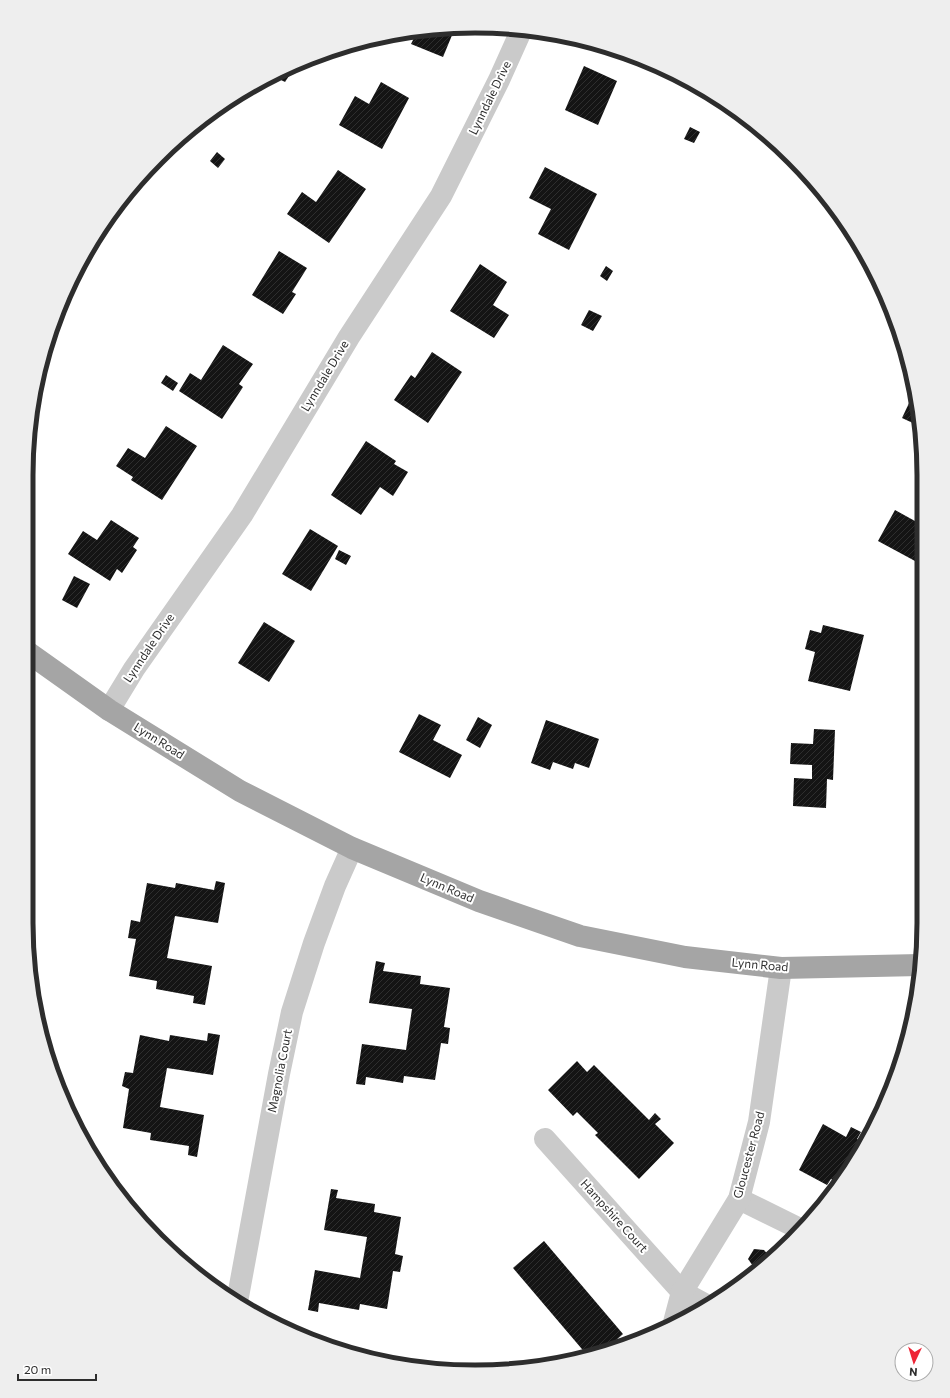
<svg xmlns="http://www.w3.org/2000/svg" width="950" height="1398" font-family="Commissioner,sans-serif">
	<defs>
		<pattern id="building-hatch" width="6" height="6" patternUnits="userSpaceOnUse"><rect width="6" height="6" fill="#141414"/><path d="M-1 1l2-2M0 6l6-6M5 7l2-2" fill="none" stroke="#2e2e2e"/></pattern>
	</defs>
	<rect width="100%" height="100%" fill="#fff"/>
	<g fill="url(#building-hatch)">
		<polygon points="455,28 443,57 411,44 417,32"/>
		<polygon points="584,66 617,81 598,125 565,110"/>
		<polygon points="284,70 291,73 285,82 279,79"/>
		<polygon points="381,82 409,98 382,149 339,125 355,96 369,104"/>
		<polygon points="690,127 700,132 694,143 684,139"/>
		<polygon points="217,152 225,159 218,168 210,161"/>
		<polygon points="545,167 597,194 569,250 538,234 551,209 529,198"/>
		<polygon points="338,170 366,189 329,243 287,214 302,192 316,202"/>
		<polygon points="279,251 307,268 292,292 296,294 283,314 252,295"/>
		<polygon points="480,264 507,282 493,305 509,315 494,338 450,311"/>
		<polygon points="606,266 613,271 607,281 600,276"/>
		<polygon points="589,310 602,316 593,331 581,325"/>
		<polygon points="223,345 253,364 239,384 243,387 222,419 179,391 190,373 201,380"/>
		<polygon points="432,352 462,372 428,423 394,400 411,375 415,378"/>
		<polygon points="166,375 178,383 173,391 161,383"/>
		<polygon points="910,401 917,405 918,417 915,424 902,418"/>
		<polygon points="166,426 197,446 162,500 131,480 133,477 116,466 128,448 145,458"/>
		<polygon points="366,441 396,461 394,464 408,472 393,496 380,487 361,515 331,495"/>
		<polygon points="895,510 924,526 924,545 915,561 878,541"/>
		<polygon points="111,520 139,538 133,547 137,550 122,573 117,569 110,581 68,554 83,531 97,540"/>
		<polygon points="310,529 338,546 311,591 282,574"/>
		<polygon points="339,550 351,556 346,565 335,559"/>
		<polygon points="74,576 90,584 77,608 62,600"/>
		<polygon points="264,622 295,641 269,682 238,663"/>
		<polygon points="823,625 864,635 850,691 808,681 815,652 805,649 810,630 821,633"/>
		<polygon points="419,714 441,725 433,740 462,755 450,778 399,752"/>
		<polygon points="478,717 492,725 480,748 466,740"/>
		<polygon points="546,720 599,739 589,768 575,763 573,769 553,762 550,770 531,763"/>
		<polygon points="814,729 835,730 833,780 827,779 826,808 793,806 794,778 812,779 812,765 790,764 791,743 813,744"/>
		<polygon points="216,881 225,883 218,923 175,916 167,958 212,966 205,1005 193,1003 194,996 156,989 157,981 129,976 136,939 128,938 131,920 140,922 147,883 175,888 176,883 214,890"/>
		<polygon points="376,961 385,963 383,971 421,976 420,984 450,988 444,1027 450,1028 448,1044 441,1043 435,1080 404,1076 403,1083 366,1077 365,1085 356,1084 362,1044 406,1050 412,1009 369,1003"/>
		<polygon points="208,1033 220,1035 213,1075 167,1068 160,1107 204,1115 197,1157 188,1155 189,1146 150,1140 151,1133 123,1128 129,1089 122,1086 125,1072 133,1073 140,1035 169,1041 170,1035 207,1041"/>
		<polygon points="577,1061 587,1072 594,1065 649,1120 655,1113 661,1119 655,1124 674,1143 639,1179 595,1135 598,1133 577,1112 573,1116 548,1090"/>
		<polygon points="823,1124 846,1137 851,1127 861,1132 857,1139 864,1143 848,1173 839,1183 831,1179 827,1185 799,1170"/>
		<polygon points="331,1189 338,1190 336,1198 375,1204 374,1212 401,1217 395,1254 403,1256 400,1272 393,1271 387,1309 360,1304 359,1310 319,1303 318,1312 308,1310 315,1270 360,1278 367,1237 324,1230"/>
		<polygon points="544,1241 623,1334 606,1349 587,1355 513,1268"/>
		<polygon points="754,1249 764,1250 771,1258 761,1267 753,1266 748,1259"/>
	</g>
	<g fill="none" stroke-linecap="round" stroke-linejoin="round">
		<g stroke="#cacaca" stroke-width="22">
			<polyline points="109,710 134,669 242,515 349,337 441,196 499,80 521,31"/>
			<polyline points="545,1139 682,1292 708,1306"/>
			<polyline points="739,1199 796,1227 800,1232"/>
			<polyline points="237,1302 279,1074 292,1012 314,943 335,886 352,848"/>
			<polyline points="673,1326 682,1292 739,1199 759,1122 781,968"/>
		</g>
		<polyline stroke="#a5a5a5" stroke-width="22" points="26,651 109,710 240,791 352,848 479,901 580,936 685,957 781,968 920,965"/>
	</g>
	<g text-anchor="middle" stroke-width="4" stroke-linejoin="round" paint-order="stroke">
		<g font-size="12" fill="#2d2d2d" stroke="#fff">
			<text transform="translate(490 98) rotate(-64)" y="4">Lynndale Drive</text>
			<text transform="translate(325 376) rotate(-59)" y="4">Lynndale Drive</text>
			<text transform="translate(149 648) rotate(-56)" y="4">Lynndale Drive</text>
			<text transform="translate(159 741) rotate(32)" y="4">Lynn Road</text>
			<text transform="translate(447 888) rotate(23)" y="4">Lynn Road</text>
			<text transform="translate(760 965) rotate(5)" y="4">Lynn Road</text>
			<text transform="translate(280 1071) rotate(-79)" y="4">Magnolia Court</text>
			<text transform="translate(749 1155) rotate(-75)" y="4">Gloucester Road</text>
			<text transform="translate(614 1216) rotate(48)" y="4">Hampshire Court</text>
		</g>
	</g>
	<path d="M0 0H950V1398H0ZM475 33H475A442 442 0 0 1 917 475V923A442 442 0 0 1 475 1365H475A442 442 0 0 1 33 923V475A442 442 0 0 1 475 33Z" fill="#eee" fill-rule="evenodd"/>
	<path fill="none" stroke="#2d2d2d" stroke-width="5" d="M475 33H475A442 442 0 0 1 917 475V923A442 442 0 0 1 475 1365H475A442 442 0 0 1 33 923V475A442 442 0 0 1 475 33Z"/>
	<g transform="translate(914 1362) rotate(184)"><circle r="19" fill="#ffffff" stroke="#ababab"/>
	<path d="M0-3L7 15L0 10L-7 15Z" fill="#ee2536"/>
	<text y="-6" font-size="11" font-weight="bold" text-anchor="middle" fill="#2d2d2d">N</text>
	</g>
	<path d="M18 1374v6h78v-6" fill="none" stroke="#2d2d2d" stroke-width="2"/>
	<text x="24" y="1374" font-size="12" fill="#2d2d2d" stroke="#ffffff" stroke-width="3" paint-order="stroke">20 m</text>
</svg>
